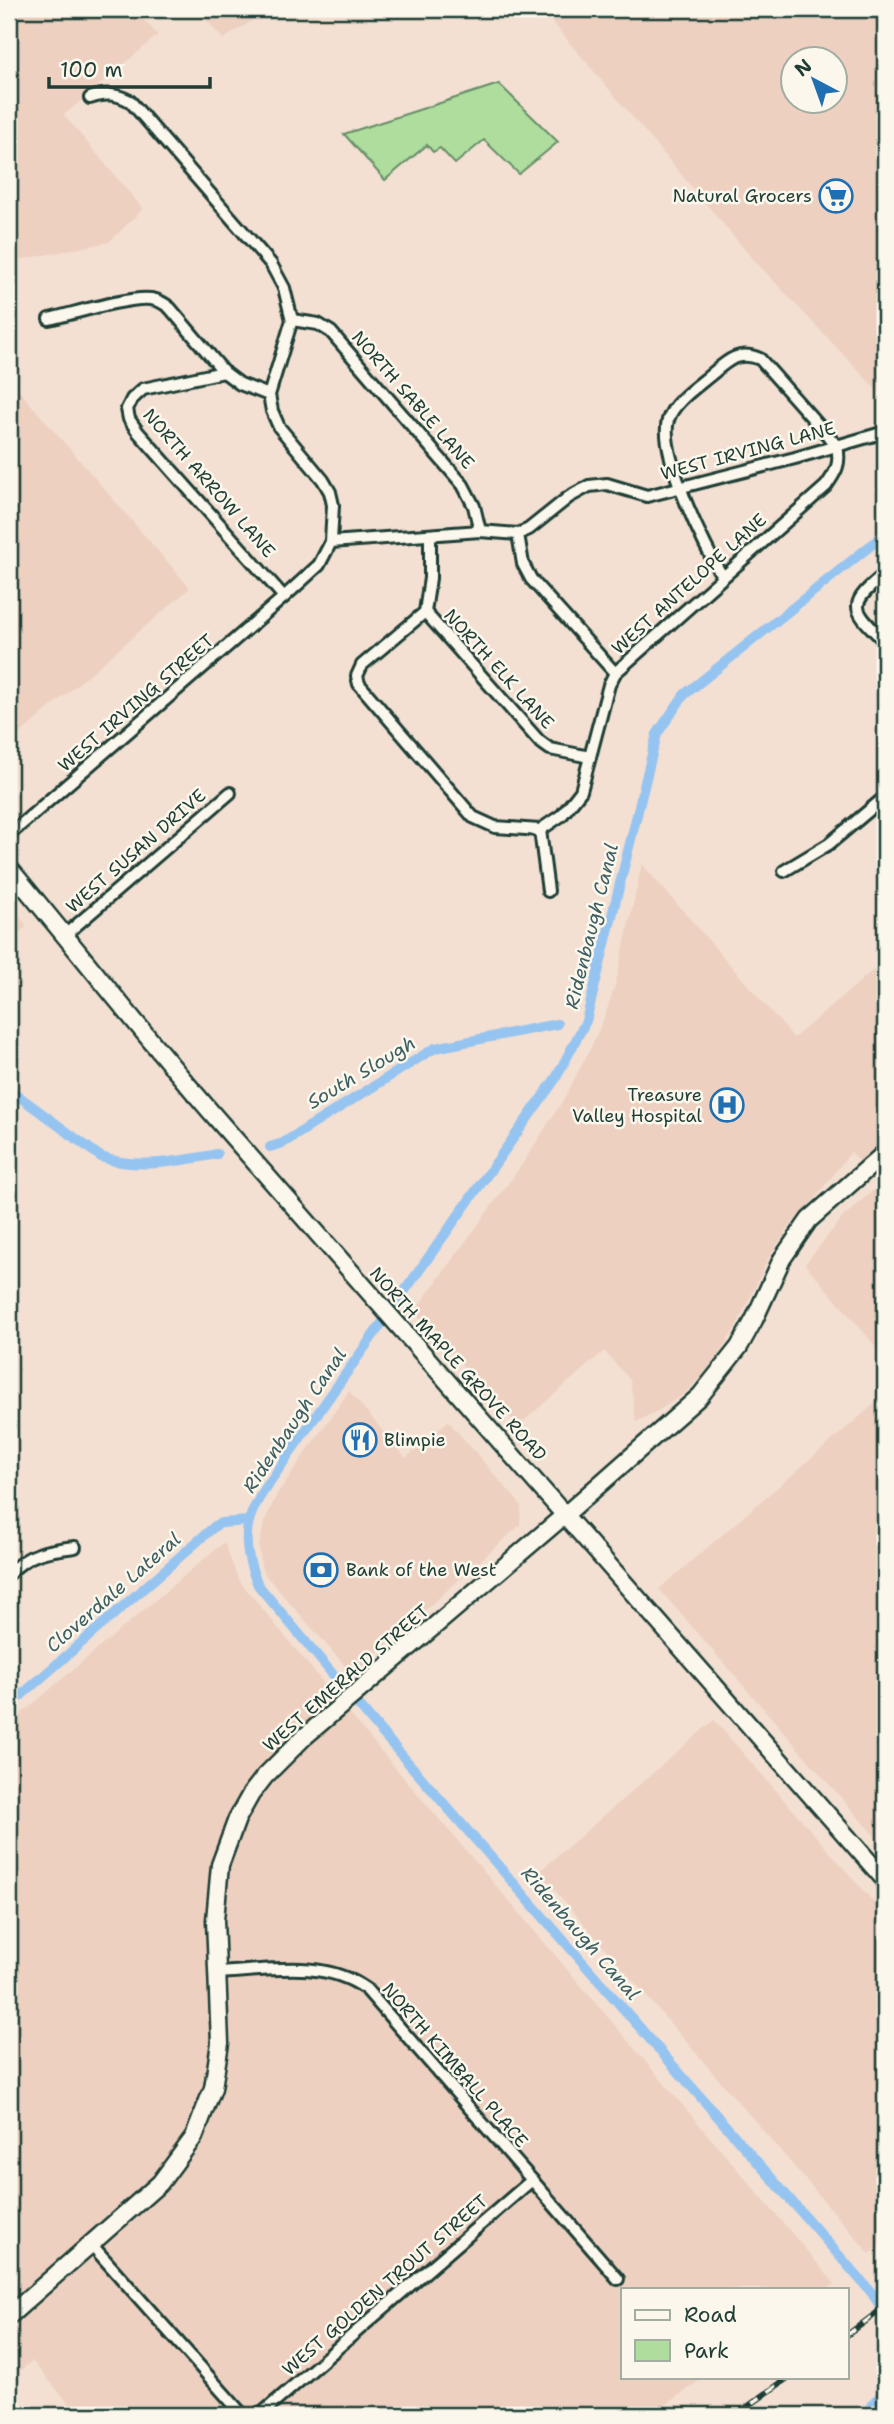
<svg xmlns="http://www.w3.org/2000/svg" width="894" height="2424" font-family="'Shantell Sans',sans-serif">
	<rect width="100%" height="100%" fill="#f3e0d2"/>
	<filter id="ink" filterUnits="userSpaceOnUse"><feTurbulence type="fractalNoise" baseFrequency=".0143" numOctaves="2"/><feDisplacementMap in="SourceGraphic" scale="14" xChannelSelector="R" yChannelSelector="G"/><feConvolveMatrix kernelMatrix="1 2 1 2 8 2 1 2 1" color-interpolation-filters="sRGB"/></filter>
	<g filter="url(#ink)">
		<g fill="#edd0c0" fill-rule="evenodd">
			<polygon points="22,9 149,9 140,16 158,35 64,115 143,209 109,242 9,262 9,20"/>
			<polygon points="197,9 271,9 223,39"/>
			<path d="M541,9h344v390l-133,-141zM792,60h42v42h-42z"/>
			<polygon points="9,379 190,588 9,743"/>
			<polygon points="642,864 794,1038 885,960 885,1357 805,1264 843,1217 879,1185 851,1152 813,1201 792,1223 769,1257 737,1325 722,1350 700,1378 684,1394 659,1410 636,1422 630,1380 604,1351 518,1426 414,1312 521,1166 565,1097 591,1047 605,1016 616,982"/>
			<polygon points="9,904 27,926 9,942"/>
			<polygon points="349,1391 406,1458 448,1421 521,1505 520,1525 353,1675 268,1578 261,1567 259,1547 264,1523 277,1494"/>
			<polygon points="885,1395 885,1848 659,1589"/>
			<polygon points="224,1542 238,1579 330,1691 835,2284 828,2289 623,2289 623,2377 705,2377 651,2415 79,2415 32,2361 20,2371 9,2359 9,1724"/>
			<polygon points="714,1720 885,1915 885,2242 870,2254 539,1872"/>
		</g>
		<polygon fill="#aedd9d" stroke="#668d68" stroke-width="2" points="499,84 558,142 519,174 484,140 455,164 440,148 433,152 427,145 385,180 344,134"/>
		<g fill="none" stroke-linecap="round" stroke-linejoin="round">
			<g stroke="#96c4f1" stroke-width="10">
				<path d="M885,534l-201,161 -27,39 -71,287 -30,57 -265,373c-33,51 -61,71 -33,134l119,142 494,565 14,21"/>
				<path d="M9,1089l92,68c36,13 79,4 116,-3"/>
				<polyline points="270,1147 283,1143 435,1048 557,1024"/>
				<polyline points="9,1706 215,1526 221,1523 249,1521"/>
				<polyline points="864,2415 880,2396 885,2383"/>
			</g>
			<defs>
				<g id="minor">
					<path d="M90,98c15,-5 25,-5 40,3l141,163 13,24 8,32 -23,75 3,16 7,16 44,53 7,12 3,13 -2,37"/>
					<path d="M49,319c23,-5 81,-23 102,-20 7,1 13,4 19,9l54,64 16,12 29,11"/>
					<polyline points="292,320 318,324 331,332 463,485 474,506 480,531"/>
					<polyline points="224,372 143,389 132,399 127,409 129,419 138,432 284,597"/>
					<polyline points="518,534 523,564 531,579 615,673"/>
					<polyline points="430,535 430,578 425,612 362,665 357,676 359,684 473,817 495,827 540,830"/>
					<path d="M885,574c-39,32 -33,34 0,68"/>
					<polyline points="425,612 539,741 550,749 590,757"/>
					<path d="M540,830l22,-15 19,-24 28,-106 6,-12 211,-187c10,-14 15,-22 11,-40l-77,-87c-21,-9 -32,1 -47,14 -15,13 -39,28 -45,47 -9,33 36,128 55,157"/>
					<polyline points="540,830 548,891"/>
					<polyline points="9,835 284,597 319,565 331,542 480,531 518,534 529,529 569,497 589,486 607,484 647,496 795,458 885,432"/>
					<polyline points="784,871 829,844 885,797"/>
					<polyline points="65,935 230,793"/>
					<path d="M9,1574c18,-21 40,-24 66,-27"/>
					<path d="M217,1973c49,-2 107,-15 149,16l252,290"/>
					<polyline points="91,2244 243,2415"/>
					<polyline points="260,2415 532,2180"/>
				</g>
				<g id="secondary">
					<path d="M9,868c72,86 141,175 215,259 222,250 441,502 661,753"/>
					<polyline points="9,2316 160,2183 194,2137 213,2088 220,2043 215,1920 220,1865 237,1819 251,1794 265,1776 303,1738 566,1514 700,1396 739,1347 754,1320 782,1259 809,1220 885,1153"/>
				</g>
			</defs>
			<use href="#minor" stroke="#1f3d34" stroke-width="16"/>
			<use href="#secondary" stroke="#1f3d34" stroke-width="21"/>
			<use href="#minor" stroke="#fbf7ec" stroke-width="10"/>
			<use href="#secondary" stroke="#fbf7ec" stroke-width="16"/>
			<defs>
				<g id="rail">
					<polyline points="847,2335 885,2307"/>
					<polyline points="736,2415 789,2377"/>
				</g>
			</defs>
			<use href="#rail" stroke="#1f3d34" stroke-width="6"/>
			<use href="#rail" stroke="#fbf7ec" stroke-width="3.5" stroke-dasharray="10" stroke-linecap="butt"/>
		</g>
	</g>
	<defs>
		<symbol id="supermarket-ring" viewBox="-11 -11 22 22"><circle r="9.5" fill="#fbf7ec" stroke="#1f6fb2" stroke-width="1.5"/><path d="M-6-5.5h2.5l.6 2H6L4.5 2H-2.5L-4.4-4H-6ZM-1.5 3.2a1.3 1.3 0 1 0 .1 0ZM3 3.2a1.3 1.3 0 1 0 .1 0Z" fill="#1f6fb2"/></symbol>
		<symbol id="hospital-ring" viewBox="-11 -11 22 22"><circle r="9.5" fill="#fbf7ec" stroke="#1f6fb2" stroke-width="1.5"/><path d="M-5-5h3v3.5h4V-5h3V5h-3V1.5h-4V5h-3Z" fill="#1f6fb2"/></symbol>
		<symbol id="restaurant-ring" viewBox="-11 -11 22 22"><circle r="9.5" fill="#fbf7ec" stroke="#1f6fb2" stroke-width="1.5"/><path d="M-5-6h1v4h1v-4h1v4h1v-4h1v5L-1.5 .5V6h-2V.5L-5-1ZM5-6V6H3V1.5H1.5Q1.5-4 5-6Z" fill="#1f6fb2"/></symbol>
		<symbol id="bank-ring" viewBox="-11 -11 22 22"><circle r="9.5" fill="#fbf7ec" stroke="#1f6fb2" stroke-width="1.5"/><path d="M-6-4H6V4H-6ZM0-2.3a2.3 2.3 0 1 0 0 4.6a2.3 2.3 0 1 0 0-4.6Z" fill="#1f6fb2"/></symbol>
	</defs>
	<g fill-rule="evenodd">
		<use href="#supermarket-ring" x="817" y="177" width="38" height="38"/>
		<use href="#hospital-ring" x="708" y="1086" width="38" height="38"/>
		<use href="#restaurant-ring" x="341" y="1421" width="38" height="38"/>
		<use href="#bank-ring" x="302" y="1551" width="38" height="38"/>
	</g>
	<g text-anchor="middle" stroke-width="5" stroke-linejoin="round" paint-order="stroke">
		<g font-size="18" fill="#1f3d34" stroke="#fbf7ec" text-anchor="end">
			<text x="812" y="202">Natural Grocers</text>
			<text x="702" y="1101">Treasure<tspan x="702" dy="21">Valley Hospital</tspan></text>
			<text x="384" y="1446" text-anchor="start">Blimpie</text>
			<text x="346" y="1576" text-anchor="start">Bank of the West</text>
		</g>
		<g font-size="18" fill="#1f3d34" stroke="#fbf7ec">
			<text transform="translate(413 400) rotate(49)" y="6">NORTH SABLE LANE</text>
			<text transform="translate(748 451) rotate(-15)" y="6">WEST IRVING LANE</text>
			<text transform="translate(209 483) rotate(49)" y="6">NORTH ARROW LANE</text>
			<text transform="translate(689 584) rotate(-42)" y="6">WEST ANTELOPE LANE</text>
			<text transform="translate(499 669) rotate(48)" y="6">NORTH ELK LANE</text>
			<text transform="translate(136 703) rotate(-41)" y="6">WEST IRVING STREET</text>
			<text transform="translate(136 851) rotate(-41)" y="6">WEST SUSAN DRIVE</text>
			<text transform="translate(458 1364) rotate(48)" y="6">NORTH MAPLE GROVE ROAD</text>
			<text transform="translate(346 1678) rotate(-41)" y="6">WEST EMERALD STREET</text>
			<text transform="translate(455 2065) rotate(49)" y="6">NORTH KIMBALL PLACE</text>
			<text transform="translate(385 2285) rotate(-41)" y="6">WEST GOLDEN TROUT STREET</text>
		</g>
		<g font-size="19" font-style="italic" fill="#3d5f63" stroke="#fbf7ec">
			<text transform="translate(591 926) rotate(-76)" y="7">Ridenbaugh Canal</text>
			<text transform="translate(361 1072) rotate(-31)" y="7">South Slough</text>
			<text transform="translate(294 1420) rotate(-56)" y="7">Ridenbaugh Canal</text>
			<text transform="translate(113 1592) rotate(-41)" y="7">Cloverdale Lateral</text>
			<text transform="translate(581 1933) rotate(49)" y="7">Ridenbaugh Canal</text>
		</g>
	</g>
	<rect width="894" height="2424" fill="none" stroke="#fbf7ec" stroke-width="35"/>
	<rect x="18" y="18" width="859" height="2389" fill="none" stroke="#1f3d34" stroke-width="2.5" filter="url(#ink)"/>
	<rect x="621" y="2288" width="228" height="91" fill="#fbf7ec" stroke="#a3ada2" stroke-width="2"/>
	<rect x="635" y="2310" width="35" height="10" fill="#fbf7ec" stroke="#a3ada2" stroke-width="2"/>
	<text x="684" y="2322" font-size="21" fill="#1f3d34">Road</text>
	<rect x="635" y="2340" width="35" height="21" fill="#aedd9d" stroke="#a3ada2" stroke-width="2"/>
	<text x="684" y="2358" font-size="21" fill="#1f3d34">Park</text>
	<g transform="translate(814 80) rotate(319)"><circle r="33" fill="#fbf7ec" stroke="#a3ada2" stroke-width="2"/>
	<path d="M0-5L12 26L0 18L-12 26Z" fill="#1f6fb2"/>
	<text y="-10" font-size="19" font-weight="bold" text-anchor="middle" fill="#1f3d34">N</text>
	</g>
	<path d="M49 77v10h161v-10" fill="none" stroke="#1f3d34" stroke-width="3.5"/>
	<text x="60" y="77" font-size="21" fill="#1f3d34" stroke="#fbf7ec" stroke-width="5" paint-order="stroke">100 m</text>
</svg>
